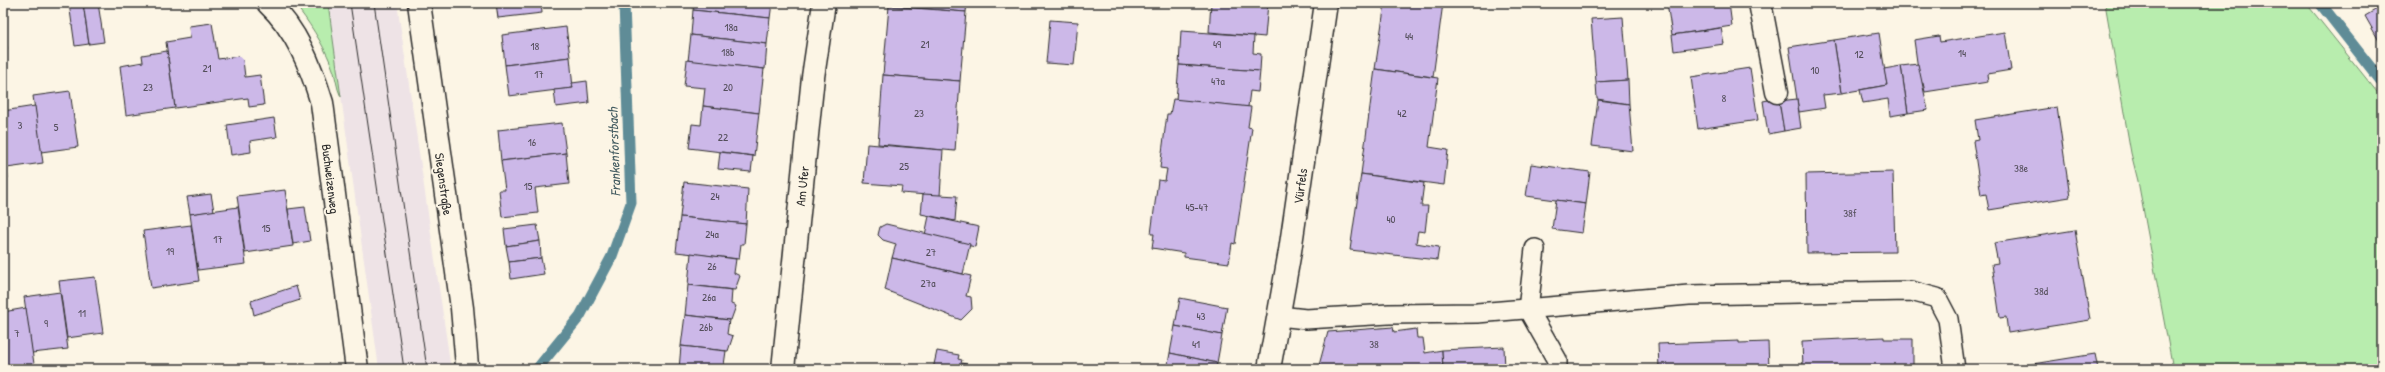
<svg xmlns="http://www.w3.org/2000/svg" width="2385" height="372" font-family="'Patrick Hand',sans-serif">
	<rect width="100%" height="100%" fill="#fcf5e5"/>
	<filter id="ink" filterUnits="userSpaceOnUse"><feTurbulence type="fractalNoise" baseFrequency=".025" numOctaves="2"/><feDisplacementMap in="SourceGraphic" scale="8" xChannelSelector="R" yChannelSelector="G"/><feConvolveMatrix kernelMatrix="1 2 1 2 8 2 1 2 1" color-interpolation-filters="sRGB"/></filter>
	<g filter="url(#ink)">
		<polygon fill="#eee3e6" points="328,3 397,3 451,369 379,369"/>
		<g fill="#b8edae" stroke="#728c6c">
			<path d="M294,3h34l13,94c-5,-9 -5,-23 -10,-33 -9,-22 -22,-42 -37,-61z"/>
			<polygon points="2105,3 2306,3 2377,92 2382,99 2382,369 2173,369 2138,181 2131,153"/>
		</g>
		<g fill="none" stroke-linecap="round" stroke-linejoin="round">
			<g stroke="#5e8c97" stroke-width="11">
				<polyline points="2320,3 2382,82"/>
				<polyline points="537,369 580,316 612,256 631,203 624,3"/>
			</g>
		</g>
		<g fill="#ccb8e8" stroke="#2b2b2b">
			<polygon points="69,3 83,3 89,44 75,46"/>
			<polygon points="83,3 98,3 104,42 89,44"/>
			<polygon points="463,3 482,3 463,5"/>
			<polygon points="496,3 541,3 542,13 498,18"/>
			<polygon points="694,3 772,3 770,18 693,10"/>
			<polygon points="889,3 967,3 966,12 889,6"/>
			<polygon points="1211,3 1268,3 1265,37 1209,32"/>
			<polygon points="1385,3 1443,3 1433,77 1375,69"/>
			<polygon points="1667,3 1729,3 1732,26 1672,35"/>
			<polygon points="889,6 966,12 960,81 883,75"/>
			<polygon points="2382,6 2382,46 2365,16"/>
			<polygon points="693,10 770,18 767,44 691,35"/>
			<polygon points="1623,17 1628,80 1596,82 1591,19"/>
			<polygon points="3,18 7,49 3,49"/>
			<polygon points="1050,20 1078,22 1074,65 1046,63"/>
			<polygon points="212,23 218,59 239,56 243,60 245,77 260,75 264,105 249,107 248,98 175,108 166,42 190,38 189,26"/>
			<polygon points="566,27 570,57 505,65 502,35"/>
			<polygon points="1721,28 1724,44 1674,51 1672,35"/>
			<polygon points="1181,31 1254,36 1253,53 1261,54 1260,71 1179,65"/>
			<polygon points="2005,32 2011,70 1987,74 1988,82 1925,92 1923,83 1920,84 1914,40 1939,36 1940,42"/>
			<polygon points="1879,33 1887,85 1842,93 1834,40"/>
			<polygon points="691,35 767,44 765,69 688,61"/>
			<polygon points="1834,40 1842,93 1823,95 1825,108 1799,112 1789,47"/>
			<polygon points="167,51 175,108 126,115 120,66 143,62 142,55"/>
			<polygon points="570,57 573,88 509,96 505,65"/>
			<polygon points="687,60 764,69 759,113 703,106 705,88 684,86"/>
			<polygon points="1918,64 1928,110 1908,113 1901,66"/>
			<polygon points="1179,65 1260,71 1258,92 1250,91 1248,107 1176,100"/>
			<polygon points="1901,66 1908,113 1890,116 1888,99 1863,103 1860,90 1887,85 1884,69"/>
			<polygon points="1750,68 1758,120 1698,129 1691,77"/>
			<polygon points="1375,69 1438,78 1429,147 1448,150 1444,185 1361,174"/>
			<polygon points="883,75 960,81 955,151 878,144"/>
			<polygon points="1628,80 1629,104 1597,99 1596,82"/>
			<polygon points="587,81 589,103 556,107 554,90 573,88 572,83"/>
			<polygon points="70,91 78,147 41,152 33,96"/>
			<polygon points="1779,98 1784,131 1768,134 1763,101"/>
			<polygon points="1173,99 1251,107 1248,127 1252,128 1235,244 1232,243 1229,263 1184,257 1184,253 1152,248 1154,234 1151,234 1158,180 1165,181 1167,169 1160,168 1167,114 1170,114"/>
			<polygon points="1797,99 1801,128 1784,131 1779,101"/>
			<polygon points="1598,100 1629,104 1633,151 1592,146"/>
			<polygon points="35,106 43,163 7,168 3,140 3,111"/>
			<polygon points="703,106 759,113 754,156 689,148 692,124 701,125"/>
			<polygon points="2057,107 2070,197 1989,210 1986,194 1981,195 1973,141 1978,140 1975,120"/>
			<polygon points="274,118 277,137 250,141 251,152 231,155 227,125"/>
			<polygon points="562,123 566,153 501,161 498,130"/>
			<polygon points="3,140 8,178 3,179"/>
			<polygon points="867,144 943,150 940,196 901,193 902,186 864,183"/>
			<polygon points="720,152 753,156 751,172 718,169"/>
			<polygon points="566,153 569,184 535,188 538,213 502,217 499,190 505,190 501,161"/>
			<polygon points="1531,164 1590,172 1586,204 1526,196"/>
			<polygon points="1893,172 1895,252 1807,253 1806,174"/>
			<polygon points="1361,174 1424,183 1421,206 1428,206 1425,232 1418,231 1416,243 1439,247 1437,260 1350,250"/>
			<polygon points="684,182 748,189 746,224 680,217"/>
			<polygon points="285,190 293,246 245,253 237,196"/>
			<polygon points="211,194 214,211 190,214 187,197"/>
			<polygon points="923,194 957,196 955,221 921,214"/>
			<polygon points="1556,200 1586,204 1582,233 1552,229"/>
			<polygon points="238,207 246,264 198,270 190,214"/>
			<polygon points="305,207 310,241 293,244 288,209"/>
			<polygon points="929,216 979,227 975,247 925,235"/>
			<polygon points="680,217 746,224 744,244 741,244 739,259 676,252"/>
			<polygon points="886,224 970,244 963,274 892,258 896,244 883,240 878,235 880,227"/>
			<polygon points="191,225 199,281 151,288 143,231"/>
			<polygon points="537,225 540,241 506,246 504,229"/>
			<polygon points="2075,230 2090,320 2008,333 2006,317 2000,318 1992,264 1998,263 1994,243"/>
			<polygon points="540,241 541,258 509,262 506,246"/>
			<polygon points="691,253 736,259 734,273 740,276 735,290 688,285"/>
			<polygon points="541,258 544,274 511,279 509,262"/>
			<polygon points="892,258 971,276 966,296 971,297 972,309 961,320 885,290"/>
			<polygon points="95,277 103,333 67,338 59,281"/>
			<polygon points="688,285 732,290 731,304 736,306 731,320 685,315"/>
			<polygon points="296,286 300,300 254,315 251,301"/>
			<polygon points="60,292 68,349 32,353 24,297"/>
			<polygon points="1180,298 1227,307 1222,335 1175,326"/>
			<polygon points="26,308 34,364 3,369 3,312"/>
			<polygon points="685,315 729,320 727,334 733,336 728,351 681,346"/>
			<polygon points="1175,326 1222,335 1217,363 1170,353"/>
			<polygon points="1393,327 1394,332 1416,329 1417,338 1423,338 1425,353 1442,350 1443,369 1318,369 1328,332"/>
			<polygon points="1884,337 1884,339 1913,339 1913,369 1803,369 1802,341"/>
			<polygon points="1739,341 1739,343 1768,342 1769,369 1659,369 1658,344"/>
			<polygon points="681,346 726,351 724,365 729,367 729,369 679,369"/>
			<polygon points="1504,347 1505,369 1443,369 1442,350"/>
			<polygon points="937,351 959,355 958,359 962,360 961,363 992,369 933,369"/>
			<polygon points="1170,353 1217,363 1216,369 1167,369"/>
			<polygon points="2095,354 2098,369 2014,369 2014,367"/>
		</g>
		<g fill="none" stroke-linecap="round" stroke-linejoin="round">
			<defs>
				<g id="service">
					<polyline points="1535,249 1528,309 1557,360 1557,369"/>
					<polyline points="1279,316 1306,319 1389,314 1477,313 1689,295 1911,291 1937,298 1948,319 1955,369"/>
				</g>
				<g id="minor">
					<path d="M268,3c29,27 43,64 54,100l35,266"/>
					<polyline points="419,3 462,308 467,366"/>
					<polyline points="1760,3 1777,92"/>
					<polyline points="783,369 813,77 824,3"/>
				</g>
				<polyline id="tertiary" points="1269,369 1290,251 1326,3"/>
			</defs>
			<use href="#service" stroke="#2b2b2b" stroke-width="22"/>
			<use href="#minor" stroke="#2b2b2b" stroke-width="25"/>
			<use href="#tertiary" stroke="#2b2b2b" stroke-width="25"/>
			<use href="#service" stroke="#fcf5e5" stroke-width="19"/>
			<use href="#minor" stroke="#fcf5e5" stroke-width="22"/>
			<use href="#tertiary" stroke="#fcf5e5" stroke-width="22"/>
			<g stroke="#2b2b2b" stroke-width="1">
				<polyline points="350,3 404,369"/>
				<polyline points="374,3 427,369"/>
			</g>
		</g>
	</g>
	<g text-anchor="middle" stroke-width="4" stroke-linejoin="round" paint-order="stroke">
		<g font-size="11" fill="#534e5a">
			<text x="731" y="31">18a</text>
			<text x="1409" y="40">44</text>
			<text x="925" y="48">21</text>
			<text x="1217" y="48">49</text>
			<text x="535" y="50">18</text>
			<text x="728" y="56">18b</text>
			<text x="1962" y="57">14</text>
			<text x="1859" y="58">12</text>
			<text x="207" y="72">21</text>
			<text x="1815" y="74">10</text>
			<text x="539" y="78">17</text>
			<text x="1218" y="85">47a</text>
			<text x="148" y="91">23</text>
			<text x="728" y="91">20</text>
			<text x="1724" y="102">8</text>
			<text x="919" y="117">23</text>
			<text x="1402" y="117">42</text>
			<text x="20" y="129">3</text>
			<text x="56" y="131">5</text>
			<text x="723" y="141">22</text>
			<text x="532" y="146">16</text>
			<text x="904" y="170">25</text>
			<text x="2021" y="172">38e</text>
			<text x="528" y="190">15</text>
			<text x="715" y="200">24</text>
			<text x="1197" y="211">45-47</text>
			<text x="1850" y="217">38f</text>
			<text x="1391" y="223">40</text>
			<text x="266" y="232">15</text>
			<text x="712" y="238">24a</text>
			<text x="218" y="243">17</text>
			<text x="170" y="255">19</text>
			<text x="931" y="256">27</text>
			<text x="712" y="270">26</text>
			<text x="928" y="287">27a</text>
			<text x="2041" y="295">38d</text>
			<text x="709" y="301">26a</text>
			<text x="82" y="317">11</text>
			<text x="1201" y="320">43</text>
			<text x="46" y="327">9</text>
			<text x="706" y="331">26b</text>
			<text x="17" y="337">7</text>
			<text x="1196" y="348">41</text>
			<text x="1374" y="348">38</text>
		</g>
		<g font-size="13" fill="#2b2b2b" stroke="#fcf5e5">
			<text transform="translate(331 179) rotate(83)" y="5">Buchweizenweg</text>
			<text transform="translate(444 184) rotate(82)" y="5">Siegenstraße</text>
			<text transform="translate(802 186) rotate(-84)" y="5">Am Ufer</text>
			<text transform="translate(1300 186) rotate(-82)" y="5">Vürfels</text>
		</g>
		<g font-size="14" font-style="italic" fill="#445c61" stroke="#fcf5e5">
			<text transform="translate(614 152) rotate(-92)" y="5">Frankenforstbach</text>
		</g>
	</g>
	<rect width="2385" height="372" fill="none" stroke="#fcf5e5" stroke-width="16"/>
	<rect x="8" y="8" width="2369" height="356" fill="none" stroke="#2b2b2b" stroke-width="1.5" filter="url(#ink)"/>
</svg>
